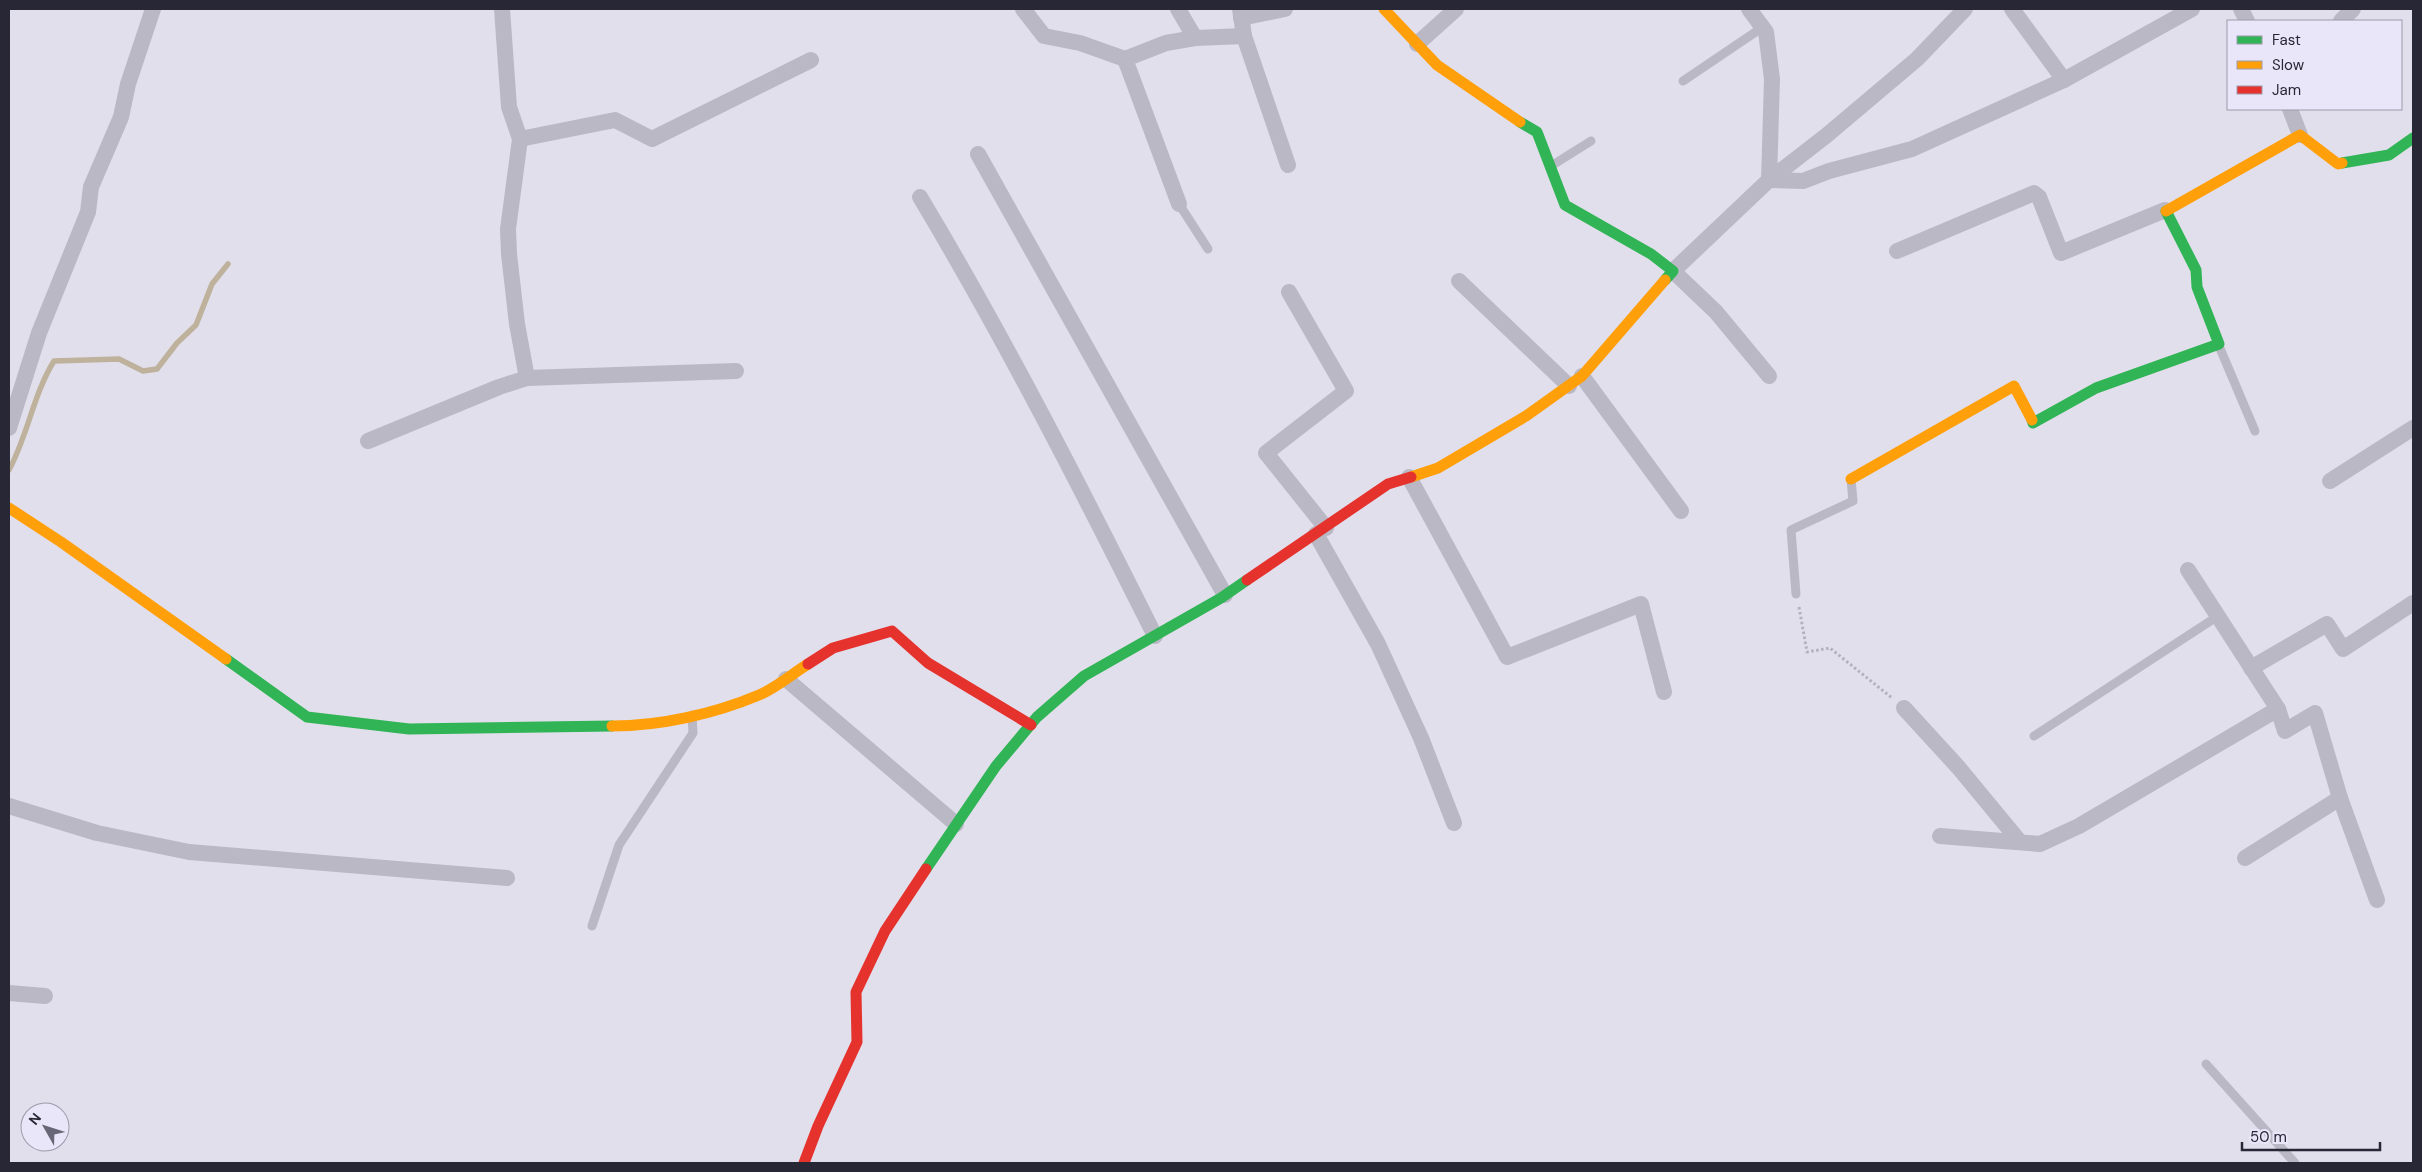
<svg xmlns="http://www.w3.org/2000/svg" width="2422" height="1172" font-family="'DM Sans',sans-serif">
	<rect width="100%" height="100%" fill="#e2dfec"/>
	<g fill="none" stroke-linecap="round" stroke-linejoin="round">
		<path stroke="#beb29c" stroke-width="5.5" d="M9,470c19,-35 24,-75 45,-109l65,-2 24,12 14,-2 20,-26 19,-18 16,-41 16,-20"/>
		<polyline stroke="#b2b1bd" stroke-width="3" stroke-dasharray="2.5 2.5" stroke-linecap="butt" points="1799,607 1807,652 1830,648 1892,698"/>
		<g stroke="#bab8c5" stroke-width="9">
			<polyline points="1683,81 1763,27"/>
			<polyline points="1551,166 1591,141"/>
			<polyline points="1179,204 1208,249"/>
			<polyline points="2219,346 2255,431"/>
			<polyline points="1796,594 1791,530 1853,501 1851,479"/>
			<polyline points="2034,736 2218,616"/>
			<polyline points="592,926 619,845 693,733 692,715"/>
			<polyline points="2206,1064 2295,1163"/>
		</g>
		<g stroke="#bab8c5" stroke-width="16">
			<polyline points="502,9 509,107 520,139 508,229 509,254 517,324 527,378"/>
			<polyline points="1023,9 1044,36 1080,43 1125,59"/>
			<polyline points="1178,9 1195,38 1244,36"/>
			<polyline points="1240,9 1244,36 1288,165"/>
			<polyline points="1749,9 1766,32 1772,79 1769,180 1803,181 1829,171 1912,149 2064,80 2192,9"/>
			<polyline points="2012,9 2064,80"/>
			<polyline points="2241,9 2247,21"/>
			<polyline points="1241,18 1285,9"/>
			<polyline points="2341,21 2353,9"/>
			<polyline points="1417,44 1456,9"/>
			<polyline points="2290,109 2300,135"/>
			<polyline points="520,139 615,120 652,139 811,60"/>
			<polyline points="978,154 1225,595"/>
			<path d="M920,197c85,142 161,291 235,439"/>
			<polyline points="1179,204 1125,59 1166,43 1195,38"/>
			<polyline points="1897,251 2034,193 2039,197 2061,253 2165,210"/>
			<polyline points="1459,281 1569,386"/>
			<polyline points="1289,292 1346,391 1266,453 1326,528"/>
			<polyline points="1582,376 1681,511"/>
			<polyline points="1769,376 1716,312 1673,271 1769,180 1827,135 1917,59 1965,9"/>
			<polyline points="9,428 39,333 88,212 91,187 121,117 128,84 153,9"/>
			<polyline points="368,441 499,387 527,378 736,371"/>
			<polyline points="1409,477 1507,657 1641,604 1664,692"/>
			<polyline points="2330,481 2413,428"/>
			<polyline points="1316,534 1378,644 1421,738 1454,823"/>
			<polyline points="2188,570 2278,709 2285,731 2315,713 2340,798 2377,900"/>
			<polyline points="2251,668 2327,624 2343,649 2413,603"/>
			<polyline points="786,679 956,824"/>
			<polyline points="1904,708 1958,767 2020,842"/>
			<polyline points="9,806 97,833 189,852 507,878"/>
			<polyline points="1940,836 2040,844 2079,826 2278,709"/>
			<polyline points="2245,858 2340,798"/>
			<polyline points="9,993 45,996"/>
		</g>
		<g stroke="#30b455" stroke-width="11">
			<polyline points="1520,122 1537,132 1565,205 1651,254 1673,271 1665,280"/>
			<polyline points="2342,163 2389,155 2413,138"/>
			<polyline points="2032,420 2033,423 2096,388 2219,344 2197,287 2196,270 2166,211"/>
			<polyline points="226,659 307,717 409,729 612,726"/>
			<polyline points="926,869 996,766 1037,717 1084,676 1221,598 1247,580"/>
		</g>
		<g stroke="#ff9f0a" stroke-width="11">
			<polyline points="1384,9 1437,65 1520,122"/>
			<polyline points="2166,211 2300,135 2338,164 2342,163"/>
			<polyline points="1411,477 1438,468 1526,416 1582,376 1665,280"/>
			<polyline points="1851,479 2014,386 2032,420"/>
			<polyline points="9,508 61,542 226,659"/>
			<path d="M612,726c48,0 102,-12 147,-31 17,-7 33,-21 49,-31"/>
		</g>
		<g stroke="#e5322d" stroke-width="11">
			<polyline points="1247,580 1388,484 1411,477"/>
			<polyline points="808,664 833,648 892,631 928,663 1031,725"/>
			<polyline points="804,1163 818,1126 857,1042 856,992 885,931 926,869"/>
		</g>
	</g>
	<rect width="2422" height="1172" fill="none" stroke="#272735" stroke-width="20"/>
	<rect x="2227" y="20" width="175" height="90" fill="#eae6f9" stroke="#9c9aab"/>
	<rect x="2237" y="36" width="25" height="8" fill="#30b455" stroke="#9c9aab"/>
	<text x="2272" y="45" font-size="15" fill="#272735">Fast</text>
	<rect x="2237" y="61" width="25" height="8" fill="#ff9f0a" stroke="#9c9aab"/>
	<text x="2272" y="70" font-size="15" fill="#272735">Slow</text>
	<rect x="2237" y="86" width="25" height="8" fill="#e5322d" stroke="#9c9aab"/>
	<text x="2272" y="95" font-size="15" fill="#272735">Jam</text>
	<g transform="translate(45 1127) rotate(309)"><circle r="24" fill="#eae6f9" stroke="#9c9aab"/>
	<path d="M0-4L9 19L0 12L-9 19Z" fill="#686775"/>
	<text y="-8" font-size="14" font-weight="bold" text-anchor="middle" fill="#272735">N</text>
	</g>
	<path d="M2242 1142v8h138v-8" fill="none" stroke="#272735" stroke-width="2.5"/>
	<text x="2250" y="1142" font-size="15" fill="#272735" stroke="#eae6f9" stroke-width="4" paint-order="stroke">50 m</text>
</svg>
